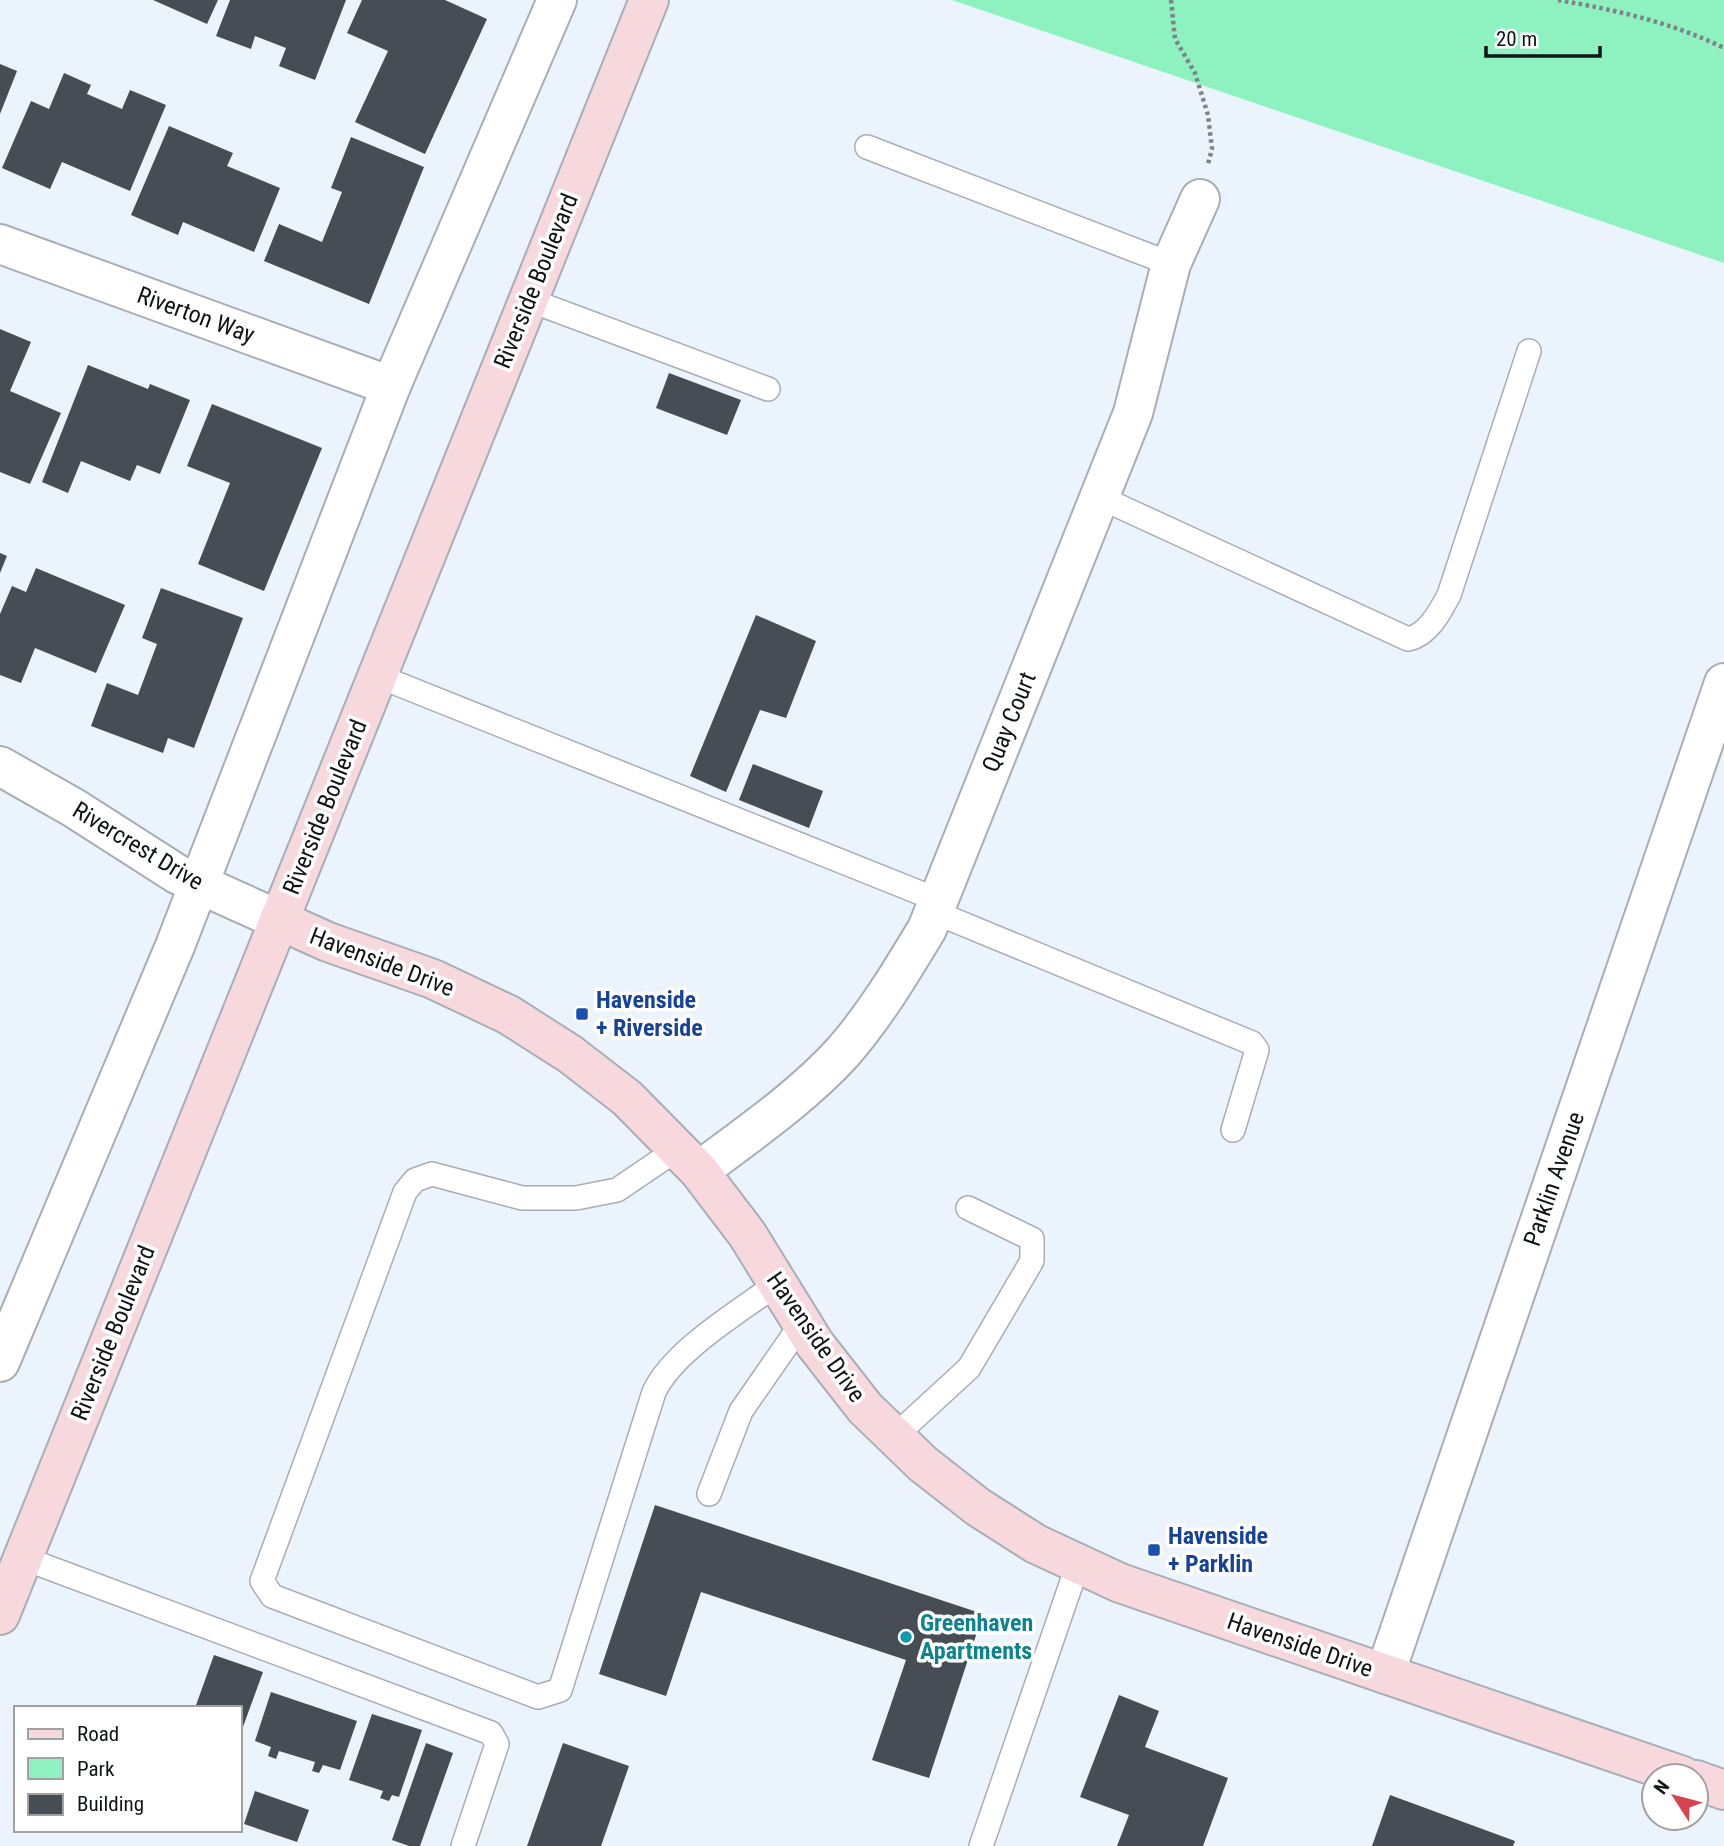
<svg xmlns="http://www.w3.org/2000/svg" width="1724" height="1846" font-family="'Roboto Condensed',sans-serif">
	<rect width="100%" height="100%" fill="#ebf3fd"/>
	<polygon fill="#8df2c0" points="952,0 1724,0 1724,263"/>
	<g fill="#464d55">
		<polygon points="153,0 218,0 207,24"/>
		<polygon points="230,0 346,0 315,80 279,66 286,48 255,36 251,49 216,36"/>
		<polygon points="362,0 445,0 487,19 425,154 355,122 388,51 347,33"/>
		<polygon points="0,64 17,71 0,114"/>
		<polygon points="64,73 91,85 87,94 122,109 130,90 166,105 130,191 62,162 50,189 2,168 31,101 49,109"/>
		<polygon points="169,126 233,153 227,166 280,188 254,252 183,222 178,235 131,215"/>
		<polygon points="351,137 424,167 369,304 264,261 279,224 322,242 342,192 331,188"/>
		<polygon points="0,329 31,342 10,391 61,413 30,484 0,472"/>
		<polygon points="88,365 148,389 150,384 190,400 160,474 137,465 130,481 81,461 68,493 42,482"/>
		<polygon points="669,373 741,400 727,435 656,408"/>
		<polygon points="212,404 322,448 264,591 198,564 230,483 187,466"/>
		<polygon points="0,553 7,556 0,573"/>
		<polygon points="36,568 125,605 96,673 35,648 21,683 0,675 0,614 12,586 26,592"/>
		<polygon points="161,588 243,618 194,748 168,738 163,753 91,726 107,683 138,695 157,644 142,638"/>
		<polygon points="756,615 816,641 786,718 760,710 726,792 690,776"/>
		<polygon points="753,764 823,791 809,828 739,800"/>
		<polygon points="655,1505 983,1614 929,1778 872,1760 906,1660 701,1592 666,1696 599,1674"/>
		<polygon points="214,1655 263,1672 240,1735 240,1708 195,1708"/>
		<polygon points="271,1692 357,1721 340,1770 323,1765 319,1773 312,1771 315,1762 279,1751 276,1759 268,1756 271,1747 255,1741"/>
		<polygon points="1119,1695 1159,1711 1145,1747 1228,1778 1203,1846 1117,1846 1129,1815 1080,1797"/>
		<polygon points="372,1714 422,1730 399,1797 392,1795 389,1801 380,1798 383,1791 349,1780"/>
		<polygon points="426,1743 453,1753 420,1846 409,1846 392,1840"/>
		<polygon points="563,1743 629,1766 601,1846 527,1846"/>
		<polygon points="255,1791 309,1810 297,1842 244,1824"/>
		<polygon points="1390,1795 1515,1841 1513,1846 1372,1846"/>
	</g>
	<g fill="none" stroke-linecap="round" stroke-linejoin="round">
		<defs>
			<g id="lane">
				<polyline points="867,147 1171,264"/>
				<polyline points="529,300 768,389"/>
				<path d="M1099,497l309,142c20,-4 32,-27 41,-44l80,-244"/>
				<polyline points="378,676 938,900"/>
				<polyline points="934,912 1252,1043 1257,1050 1233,1130"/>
				<path d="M679,1148l-62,42 -41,8h-54l-90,-24 -17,6 -10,12 -143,389 10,15 266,101 22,-7 94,-298c20,-42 85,-80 124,-109"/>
				<polyline points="895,1436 969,1368 1032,1261 1032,1239 968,1208"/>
				<polyline points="709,1494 741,1411 802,1323"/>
				<polyline points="23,1558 491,1733 497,1744 463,1846"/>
				<polyline points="981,1846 1078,1564"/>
			</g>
			<g id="street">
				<polyline points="0,244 391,386"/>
				<polyline points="0,766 74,808 177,874 279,920"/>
				<path d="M699,1171c49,-37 102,-73 144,-119 33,-38 58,-80 84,-123l206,-516 38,-149 29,-65"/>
				<polyline points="0,1362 175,946 391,386 557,0"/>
				<polyline points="1385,1674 1724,683"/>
			</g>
			<g id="secondary">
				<polyline points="279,920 328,942 433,979 509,1015 570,1054 627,1098 699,1171 747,1234 815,1344 865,1408 923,1464 978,1507 1036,1544 1120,1583 1683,1776"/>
				<polyline points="0,1615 649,0"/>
				<polyline points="1696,1780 1724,1790"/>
			</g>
		</defs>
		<use href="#lane" stroke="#a7aeb7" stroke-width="26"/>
		<use href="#street" stroke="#a7aeb7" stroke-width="42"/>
		<use href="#secondary" stroke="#a7aeb7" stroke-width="42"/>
		<g stroke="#7d8389" stroke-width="4.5" stroke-dasharray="3.5 3.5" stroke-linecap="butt">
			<polyline points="1171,0 1175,39 1195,73 1208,115 1212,149 1208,164"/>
			<path d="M1558,0c57,10 113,22 166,48"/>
		</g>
		<use href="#lane" stroke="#fff" stroke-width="23"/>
		<use href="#street" stroke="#fff" stroke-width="38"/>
		<use href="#secondary" stroke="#f7d9dd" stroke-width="38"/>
	</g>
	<g fill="#1a4fb4" stroke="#fff" stroke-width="2.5">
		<rect x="575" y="1007" width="14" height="14" rx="3.5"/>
		<rect x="1147" y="1543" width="14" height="14" rx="3.5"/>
	</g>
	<circle fill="#0f9aa8" stroke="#fff" stroke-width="2.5" cx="906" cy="1637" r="7"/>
	<g text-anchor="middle" stroke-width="7" stroke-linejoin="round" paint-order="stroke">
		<g font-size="24" fill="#111417" stroke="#fff">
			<text transform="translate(536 281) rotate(-68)" y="8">Riverside Boulevard</text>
			<text transform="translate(196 315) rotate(20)" y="8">Riverton Way</text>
			<text transform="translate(1009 722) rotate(-68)" y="8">Quay Court</text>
			<text transform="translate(325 807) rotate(-68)" y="8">Riverside Boulevard</text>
			<text transform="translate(138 846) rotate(31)" y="8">Rivercrest Drive</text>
			<text transform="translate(382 962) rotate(21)" y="8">Havenside Drive</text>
			<text transform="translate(1554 1179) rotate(-71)" y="8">Parklin Avenue</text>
			<text transform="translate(113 1333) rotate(-68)" y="8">Riverside Boulevard</text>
			<text transform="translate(816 1337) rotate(55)" y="8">Havenside Drive</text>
			<text transform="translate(1300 1645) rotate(19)" y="8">Havenside Drive</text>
		</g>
		<g font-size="24" font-weight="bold" fill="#164399" stroke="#fff" text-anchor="start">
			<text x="596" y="1008">Havenside<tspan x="596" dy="28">+ Riverside</tspan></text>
			<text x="1168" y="1544">Havenside<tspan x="1168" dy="28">+ Parklin</tspan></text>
		</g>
		<g font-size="24" font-weight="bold" fill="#0d838f" stroke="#fff" text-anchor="start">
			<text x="920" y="1631">Greenhaven<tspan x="920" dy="28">Apartments</tspan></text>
		</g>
	</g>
	<rect x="14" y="1706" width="228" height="126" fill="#ffffff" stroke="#a0a1a2" stroke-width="2"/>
	<rect x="28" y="1729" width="35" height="10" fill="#f7d9dd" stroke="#a0a1a2" stroke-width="2"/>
	<text x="77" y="1741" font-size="21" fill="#111417">Road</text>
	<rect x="28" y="1758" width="35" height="21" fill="#8df2c0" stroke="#a0a1a2" stroke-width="2"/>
	<text x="77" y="1776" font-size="21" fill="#111417">Park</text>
	<rect x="28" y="1794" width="35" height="21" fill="#464d55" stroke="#a0a1a2" stroke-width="2"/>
	<text x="77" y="1811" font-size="21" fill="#111417">Building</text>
	<g transform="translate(1675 1797) rotate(306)"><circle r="33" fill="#ffffff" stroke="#a0a1a2" stroke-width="2"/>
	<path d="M0-5L12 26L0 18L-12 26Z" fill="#d5444f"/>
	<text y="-10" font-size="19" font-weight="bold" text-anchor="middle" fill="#111417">N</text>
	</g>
	<path d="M1486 46v10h114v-10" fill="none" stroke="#111417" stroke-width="3.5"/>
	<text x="1496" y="46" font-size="21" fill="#111417" stroke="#ffffff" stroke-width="5" paint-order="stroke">20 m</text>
</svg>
